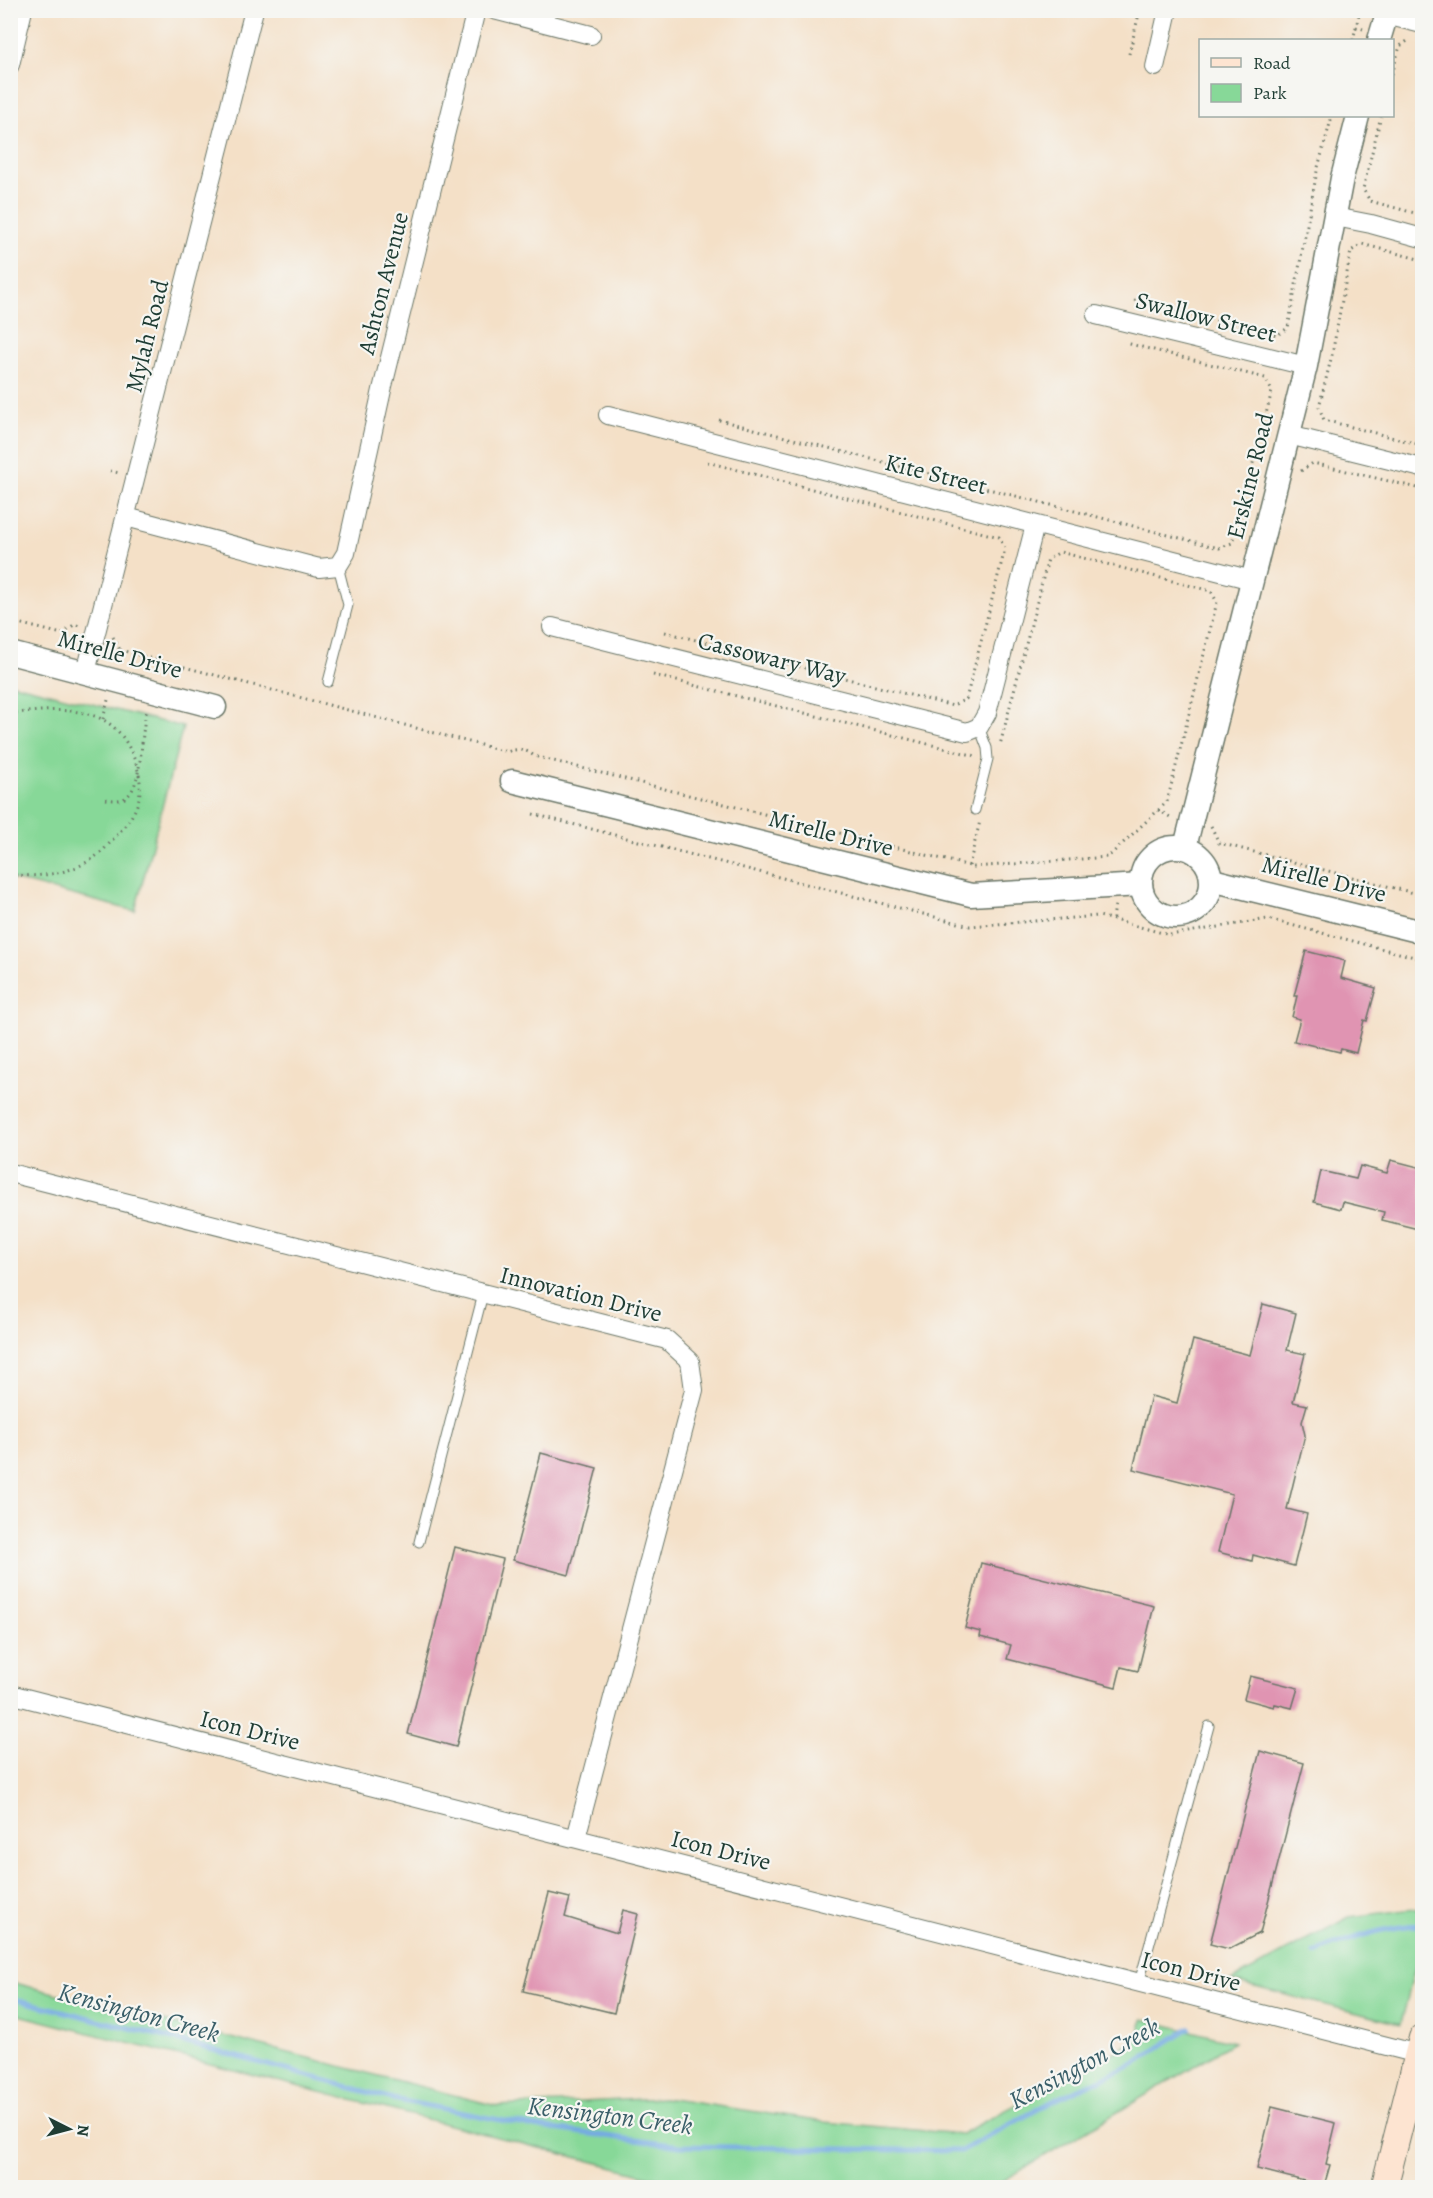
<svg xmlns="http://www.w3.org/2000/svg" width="1433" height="2198" font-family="Alegreya,serif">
	<rect width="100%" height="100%" fill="#f6f6f2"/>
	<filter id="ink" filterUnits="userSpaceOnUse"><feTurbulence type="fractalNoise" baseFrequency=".0167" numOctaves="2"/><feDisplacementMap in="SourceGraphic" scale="12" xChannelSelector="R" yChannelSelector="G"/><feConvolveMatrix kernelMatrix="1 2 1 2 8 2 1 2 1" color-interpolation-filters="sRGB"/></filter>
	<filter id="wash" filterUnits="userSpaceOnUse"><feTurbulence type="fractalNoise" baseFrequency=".008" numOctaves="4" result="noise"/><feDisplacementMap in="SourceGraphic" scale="24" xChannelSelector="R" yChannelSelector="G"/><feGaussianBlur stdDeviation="1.35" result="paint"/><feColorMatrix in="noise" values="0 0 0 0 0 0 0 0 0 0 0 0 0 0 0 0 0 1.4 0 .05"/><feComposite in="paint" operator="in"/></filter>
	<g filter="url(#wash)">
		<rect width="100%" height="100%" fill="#f4e0c7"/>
		<g fill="#87d898" stroke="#538a66" stroke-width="1.5">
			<polygon points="10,683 183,727 135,911 11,879"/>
			<polygon points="1422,1908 1422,1940 1401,2024 1231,1981 1349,1917"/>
			<polygon points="11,1982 497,2106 664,2098 824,2122 961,2134 1137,2040 1143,2019 1234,2042 993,2187 696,2188 11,2013"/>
		</g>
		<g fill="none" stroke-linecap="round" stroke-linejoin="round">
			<g stroke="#74aae2" stroke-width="5">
				<path d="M1315,1953c35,-14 69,-27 107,-28"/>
				<polyline points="10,1998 154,2034 393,2099 531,2126 680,2146 961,2151 1055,2100 1134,2064 1189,2028"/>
			</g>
		</g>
		<g id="blocks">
			<g fill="#e094b2">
				<polygon points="1306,951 1345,961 1341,978 1376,988 1367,1021 1364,1020 1356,1053 1341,1049 1340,1052 1294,1041 1300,1019 1292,1017 1297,996 1294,996"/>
				<polygon points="1391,1160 1422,1168 1422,1230 1382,1220 1384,1212 1343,1202 1341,1209 1314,1202 1321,1171 1356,1179 1360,1166 1387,1173"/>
				<polygon points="1263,1304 1296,1313 1287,1350 1305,1354 1293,1402 1307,1405 1302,1422 1305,1435 1287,1509 1307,1514 1294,1566 1253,1555 1252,1561 1218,1552 1232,1494 1133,1469 1151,1396 1177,1403 1193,1340 1250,1355"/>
				<polygon points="541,1453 597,1468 569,1575 513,1560"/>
				<polygon points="455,1547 503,1559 456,1747 408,1734"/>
				<polygon points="981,1563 1154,1606 1138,1671 1121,1667 1116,1687 1007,1659 1011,1645 980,1637 981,1632 965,1628"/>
				<polygon points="1250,1676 1298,1688 1292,1708 1275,1704 1274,1707 1244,1699"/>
				<polygon points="1260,1751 1304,1763 1260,1933 1229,1949 1210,1944"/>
				<polygon points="549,1893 570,1898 565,1917 617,1933 623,1910 638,1914 614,2013 523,1991"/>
				<polygon points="1272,2107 1336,2123 1326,2164 1330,2165 1324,2186 1257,2169"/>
			</g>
		</g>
	</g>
	<g filter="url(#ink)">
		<use href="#blocks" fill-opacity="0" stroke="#6a7667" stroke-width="1.5"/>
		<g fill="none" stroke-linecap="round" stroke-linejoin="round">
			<defs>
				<g id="service">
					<polyline points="328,682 348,605 338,566"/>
					<polyline points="975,810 988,759 987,748 979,727"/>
					<polyline points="419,1542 483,1294"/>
					<polyline points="1139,1983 1209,1726"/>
				</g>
				<g id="minor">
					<polyline points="494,10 591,35"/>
					<polyline points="935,11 935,10"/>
					<polyline points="1386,15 1422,24"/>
					<polyline points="10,65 23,10"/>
					<polyline points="1155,67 1168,10"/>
					<polyline points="1335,217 1371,224 1422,238"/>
					<polyline points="1096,315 1306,366"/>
					<polyline points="608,415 1252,580"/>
					<polyline points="1289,435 1422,468"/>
					<polyline points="126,517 319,568 338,566 346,553 382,390 476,10"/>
					<polyline points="552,627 967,732 979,727 987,713 1035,525"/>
					<polyline points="86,672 254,10"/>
					<polyline points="10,1173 667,1340 690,1361 694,1390 576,1838"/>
					<polyline points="10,1694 1418,2054"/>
				</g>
				<g id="tertiary">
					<polyline points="1379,40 1388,10"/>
					<polyline points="10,653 215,707"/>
					<polyline points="512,781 971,895 1141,885"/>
					<circle cx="1176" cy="882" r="35"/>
					<polyline points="1185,847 1306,366 1342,178 1358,116"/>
					<polyline points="1212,880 1422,932"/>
				</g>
				<polyline id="secondary" points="1384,2188 1422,2038"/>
			</defs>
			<use href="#service" stroke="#6a7667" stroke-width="11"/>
			<use href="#minor" stroke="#6a7667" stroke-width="20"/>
			<use href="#tertiary" stroke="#6a7667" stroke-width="25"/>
			<use href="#secondary" stroke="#6a7667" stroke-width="28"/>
			<g stroke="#6a7667" stroke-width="3" stroke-dasharray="1.5 4.5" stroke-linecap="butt">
				<polyline points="959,11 959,10"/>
				<polyline points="436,18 438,10"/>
				<polyline points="1356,27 1363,29"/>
				<polyline points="1353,40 1360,10"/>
				<polyline points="1129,54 1140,10"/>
				<polyline points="1392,74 1400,46 1409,40"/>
				<polyline points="1381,116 1363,189 1370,201 1422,215"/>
				<polyline points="1422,260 1362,244 1351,251 1332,355 1319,407 1324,420 1422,445"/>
				<polyline points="1134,300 1277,335 1288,328 1317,171 1332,116"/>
				<polyline points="719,420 1219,548 1232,543 1272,391 1265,378 1126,343"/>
				<polyline points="110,471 119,473"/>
				<polyline points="1301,471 1313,463 1422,489"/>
				<polyline points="10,621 62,634 75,624 79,626"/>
				<polyline points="665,632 953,706 966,699 1004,553 1005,549 999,537 707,462"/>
				<polyline points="113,637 120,650 117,661"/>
				<path d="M120,650l387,102c10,-4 19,-3 27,4l440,111 134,-10 59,-55 50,-200 -6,-11 -151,-39 -12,7 -48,186"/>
				<polyline points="653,675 976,756"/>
				<path d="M10,713c29,-1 59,-7 87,4 18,7 29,22 36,39 14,33 7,54 -16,79 -5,5 -10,12 -16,17 -23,21 -61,27 -91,22"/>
				<polyline points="103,719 108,700"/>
				<path d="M106,799c6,1 13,2 19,-1 19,-11 15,-68 22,-88"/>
				<polyline points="1158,810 1172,818"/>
				<polyline points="533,814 970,926 1099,916 1170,935 1268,919 1422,959"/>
				<polyline points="1211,826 1219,843 1422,895"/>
				<polyline points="969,866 980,821"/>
				<polyline points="1113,919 1115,905"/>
			</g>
			<use href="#service" stroke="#fff" stroke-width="9"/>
			<use href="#minor" stroke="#fff" stroke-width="18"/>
			<use href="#tertiary" stroke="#fff" stroke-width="22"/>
			<use href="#secondary" stroke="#fde4d1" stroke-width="26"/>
		</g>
	</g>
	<g text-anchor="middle" stroke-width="4.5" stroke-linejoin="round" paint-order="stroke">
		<g font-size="24" fill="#1f3d34" stroke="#f6f6f2">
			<text transform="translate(383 283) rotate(-76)" y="8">Ashton Avenue</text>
			<text transform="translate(1206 317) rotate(14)" y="8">Swallow Street</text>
			<text transform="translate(147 336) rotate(-76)" y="8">Mylah Road</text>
			<text transform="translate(936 474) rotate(14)" y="8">Kite Street</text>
			<text transform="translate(1250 476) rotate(-76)" y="8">Erskine Road</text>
			<text transform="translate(120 654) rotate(15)" y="8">Mirelle Drive</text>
			<text transform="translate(772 658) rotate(14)" y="8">Cassowary Way</text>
			<text transform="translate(831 833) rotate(14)" y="8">Mirelle Drive</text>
			<text transform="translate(1324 879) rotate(14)" y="8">Mirelle Drive</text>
			<text transform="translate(581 1294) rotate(14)" y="8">Innovation Drive</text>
			<text transform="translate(250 1730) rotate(14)" y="8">Icon Drive</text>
			<text transform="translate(721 1850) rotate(14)" y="8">Icon Drive</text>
			<text transform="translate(1191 1971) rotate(14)" y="8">Icon Drive</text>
		</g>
		<g font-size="26" font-style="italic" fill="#395e68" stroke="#f6f6f2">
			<text transform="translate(139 2012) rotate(15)" y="9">Kensington Creek</text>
			<text transform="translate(1084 2063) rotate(-28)" y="9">Kensington Creek</text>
			<text transform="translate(610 2115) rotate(7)" y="9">Kensington Creek</text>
		</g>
	</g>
	<rect width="1433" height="2198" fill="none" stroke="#f6f6f2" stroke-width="36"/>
	<rect x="1199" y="39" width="195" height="78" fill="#f6f6f2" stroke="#a0aca6" stroke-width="1.5"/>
	<rect x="1211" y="58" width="30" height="9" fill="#fde4d1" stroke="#a0aca6" stroke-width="1.5"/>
	<text x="1253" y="69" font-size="18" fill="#1f3d34">Road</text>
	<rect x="1211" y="84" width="30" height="18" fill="#87d898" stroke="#a0aca6" stroke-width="1.5"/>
	<text x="1253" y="99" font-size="18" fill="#1f3d34">Park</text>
	<g transform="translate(69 2129) rotate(96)" stroke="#f6f6f2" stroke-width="4.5" paint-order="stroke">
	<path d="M0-4.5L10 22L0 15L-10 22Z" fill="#1f3d34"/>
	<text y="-9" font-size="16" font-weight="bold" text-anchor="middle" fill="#1f3d34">N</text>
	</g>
</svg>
